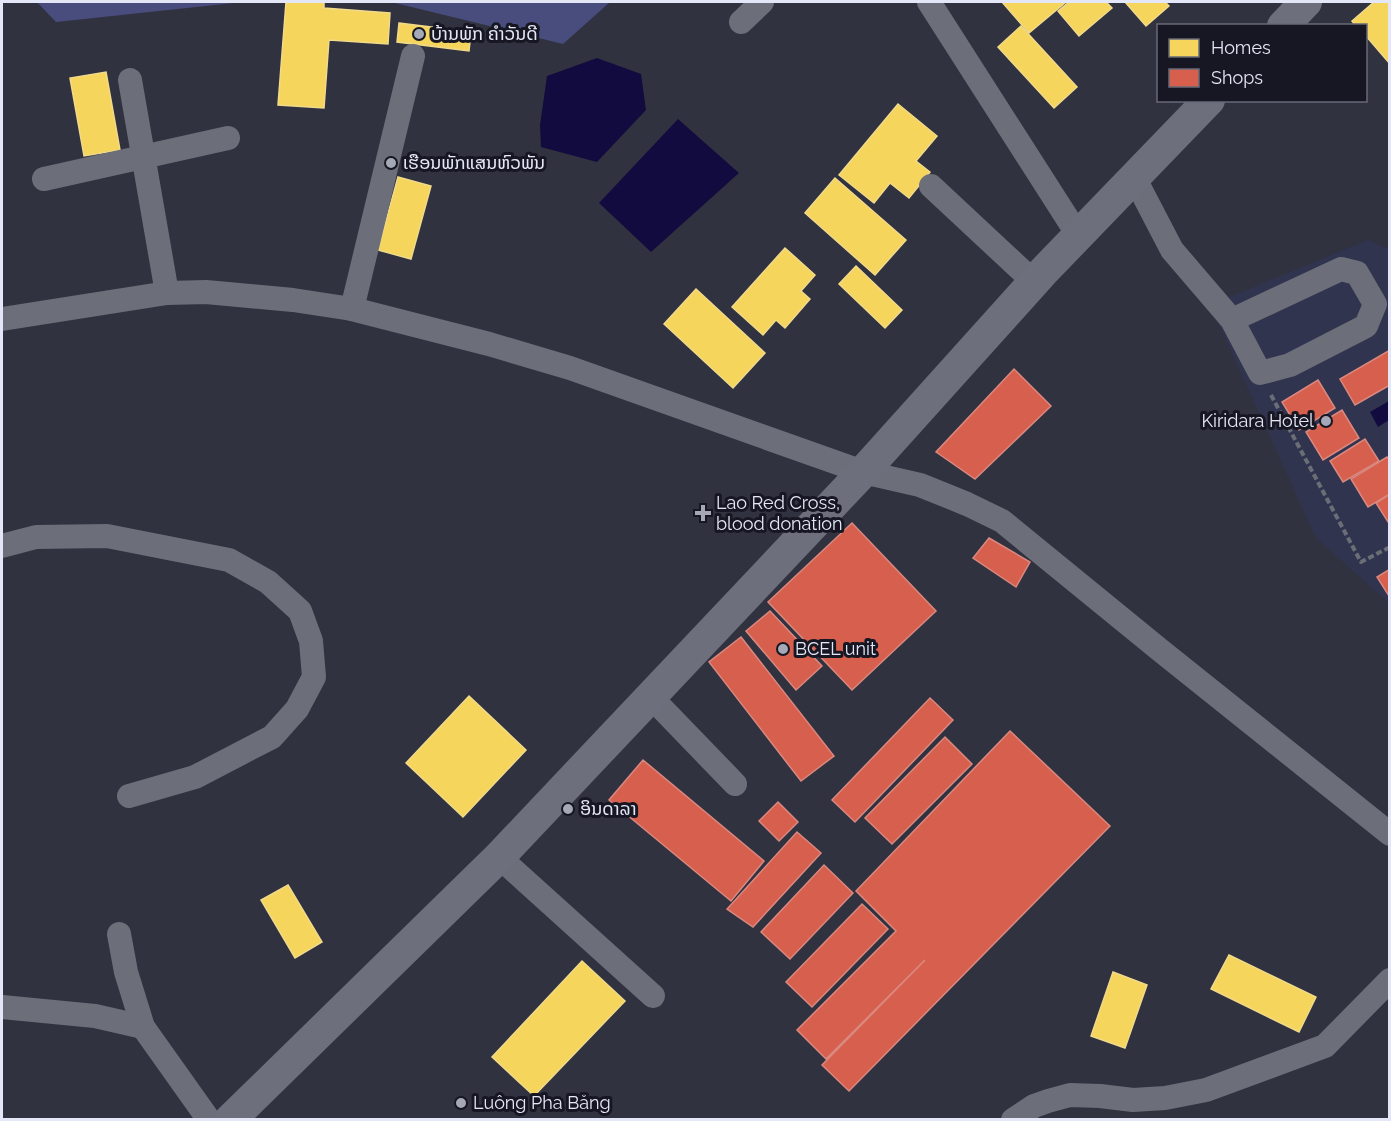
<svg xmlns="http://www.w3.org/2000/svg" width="1391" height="1121" font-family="Raleway,'Noto Sans Lao',sans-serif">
	<rect width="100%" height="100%" fill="#31323f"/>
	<polygon fill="#31344f" points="1368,240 1389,249 1389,603 1316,538 1210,305"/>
	<g fill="#494d7d">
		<polygon points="37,2 243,2 56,22"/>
		<polygon points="391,2 610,2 563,44"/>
	</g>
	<g fill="#120b3f">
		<polygon points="597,58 641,74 646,110 597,162 541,147 540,125 547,76"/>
		<polygon points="678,119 739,173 651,252 599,203"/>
		<polygon points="1389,401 1389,420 1378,427 1370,412"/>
	</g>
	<g fill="#f6d55c" stroke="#f1da8a" stroke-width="1.5">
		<polygon points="286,2 324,2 324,8 390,13 388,44 329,40 324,108 278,105"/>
		<polygon points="1002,2 1066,2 1029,33"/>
		<polygon points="1069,2 1106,2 1112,8 1079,36 1058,11"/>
		<polygon points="1125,2 1165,2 1169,6 1146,26"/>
		<polygon points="1374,2 1390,2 1390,64 1366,36 1366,26 1356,26 1352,21"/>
		<polygon points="399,23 471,32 469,51 397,42"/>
		<polygon points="1021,26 1077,87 1054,108 998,47"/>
		<polygon points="106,72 120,150 84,156 70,78"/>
		<polygon points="898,104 937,136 916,161 930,172 909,198 890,183 874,203 839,175"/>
		<polygon points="398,177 431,186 411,259 378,250"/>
		<polygon points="835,178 906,240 875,275 805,213"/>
		<polygon points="785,248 815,275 801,291 810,299 785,328 776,320 763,335 732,307"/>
		<polygon points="856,266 902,310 885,328 839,284"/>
		<polygon points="696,289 765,353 733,388 664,324"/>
		<polygon points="469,696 526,750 463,817 406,763"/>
		<polygon points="288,885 322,942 295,958 261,900"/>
		<polygon points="1229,955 1316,997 1299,1032 1211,989"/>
		<polygon points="582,961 625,1001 534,1096 492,1057"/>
		<polygon points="1113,972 1147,985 1125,1048 1091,1036"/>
	</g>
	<g fill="#d6604d" stroke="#da8880" stroke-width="1.5">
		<polygon points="1390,350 1390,385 1355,405 1340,379"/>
		<polygon points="1014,369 1051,406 975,479 936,452"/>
		<polygon points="1318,380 1335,408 1299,430 1282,402"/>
		<polygon points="1342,410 1359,438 1323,460 1306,432"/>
		<polygon points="1365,439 1379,461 1343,482 1330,461"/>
		<polygon points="1387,457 1390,460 1390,494 1368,507 1351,479"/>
		<polygon points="1390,494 1390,525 1376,503"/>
		<polygon points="852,523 936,611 852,690 768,602"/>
		<polygon points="989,538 1030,562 1016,587 973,558"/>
		<polygon points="1390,569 1390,596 1389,596 1377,577"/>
		<polygon points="770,611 822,666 796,690 746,631"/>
		<polygon points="741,637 834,756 801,781 709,662"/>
		<polygon points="930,698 953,720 855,822 832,800"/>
		<polygon points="1010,731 1110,826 849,1091 822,1065 925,960 826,1059 797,1030 896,931 856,891"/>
		<polygon points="945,737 972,764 892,844 865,818"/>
		<polygon points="643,760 764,861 731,901 609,800"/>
		<polygon points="778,802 798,822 779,841 759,821"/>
		<polygon points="797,832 821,853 753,927 727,909"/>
		<polygon points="824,865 853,893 790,959 761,932"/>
		<polygon points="862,904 888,929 812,1007 786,982"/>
	</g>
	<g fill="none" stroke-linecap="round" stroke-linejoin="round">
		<polyline stroke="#6c6e77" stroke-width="4" stroke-dasharray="6 3" stroke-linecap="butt" points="1271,395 1361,562 1390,547"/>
		<g stroke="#6c6e79" stroke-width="24">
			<polyline points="929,2 1078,235"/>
			<polyline points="741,22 762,2"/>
			<polyline points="130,80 167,293"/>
			<polyline points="1134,177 1172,250 1232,320 1260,373 1290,365 1366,326 1375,304 1357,273 1341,269 1232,320"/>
			<polyline points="44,179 228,138"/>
			<polyline points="931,186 1034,282"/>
			<polyline points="352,309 413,56"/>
			<polyline points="2,319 167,293 206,292 293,300 352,309 489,344 570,368 863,472 920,485 967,504 1002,521 1160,650 1390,834"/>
			<polyline points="2,546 36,537 107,536 229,560 268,582 300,611 311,641 314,677 297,709 272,737 195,777 129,796"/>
			<polyline points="650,696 735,784"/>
			<polyline points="499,857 653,996"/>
			<polyline points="119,934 126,972 143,1027 209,1120"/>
			<polyline points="2,1007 95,1016 143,1027"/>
			<polyline points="1013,1120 1034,1106 1048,1101 1070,1095 1100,1096 1133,1100 1165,1098 1206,1090 1325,1046 1390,980"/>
		</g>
		<g stroke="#6d6f7d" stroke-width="32">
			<polyline points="1283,26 1306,2"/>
			<polyline points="230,1120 499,857 863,472 1043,272 1209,100"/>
		</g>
	</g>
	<g fill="#a5a8b7" stroke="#161722" stroke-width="2">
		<circle cx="419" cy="34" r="6"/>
		<circle cx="391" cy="163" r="6"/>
		<circle cx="1326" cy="421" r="6"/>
		<path d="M700 504h6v6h6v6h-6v6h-6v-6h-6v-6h6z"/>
		<circle cx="783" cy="649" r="6"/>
		<circle cx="568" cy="809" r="6"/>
		<circle cx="461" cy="1103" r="6"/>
	</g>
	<g text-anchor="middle" stroke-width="6" stroke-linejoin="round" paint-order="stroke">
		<g font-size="18" fill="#e4e7f7" stroke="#161722" text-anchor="start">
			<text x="431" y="40">ບ້ານພັກ ຄໍາວັນດີ</text>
			<text x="403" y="169">ເຮືອນພັກແສນຫົວພັນ</text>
			<text x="1314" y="427" text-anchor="end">Kiridara Hotel</text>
			<text x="716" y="509">Lao Red Cross,<tspan x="716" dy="21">blood donation</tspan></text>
			<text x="795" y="655">BCEL unit</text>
			<text x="580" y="815">ອິນດາລາ</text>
			<text x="473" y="1109">Luông Pha Băng</text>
		</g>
	</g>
	<rect width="1391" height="1121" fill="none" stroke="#e4e7f7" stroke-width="6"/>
	<rect x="1157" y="24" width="210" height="78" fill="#161722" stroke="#686a77" stroke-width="1.5"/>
	<rect x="1169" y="39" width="30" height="18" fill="#f6d55c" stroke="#686a77" stroke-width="1.5"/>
	<text x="1211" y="54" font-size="18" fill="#e4e7f7">Homes</text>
	<rect x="1169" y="69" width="30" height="18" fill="#d6604d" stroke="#686a77" stroke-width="1.5"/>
	<text x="1211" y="84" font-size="18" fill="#e4e7f7">Shops</text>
</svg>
